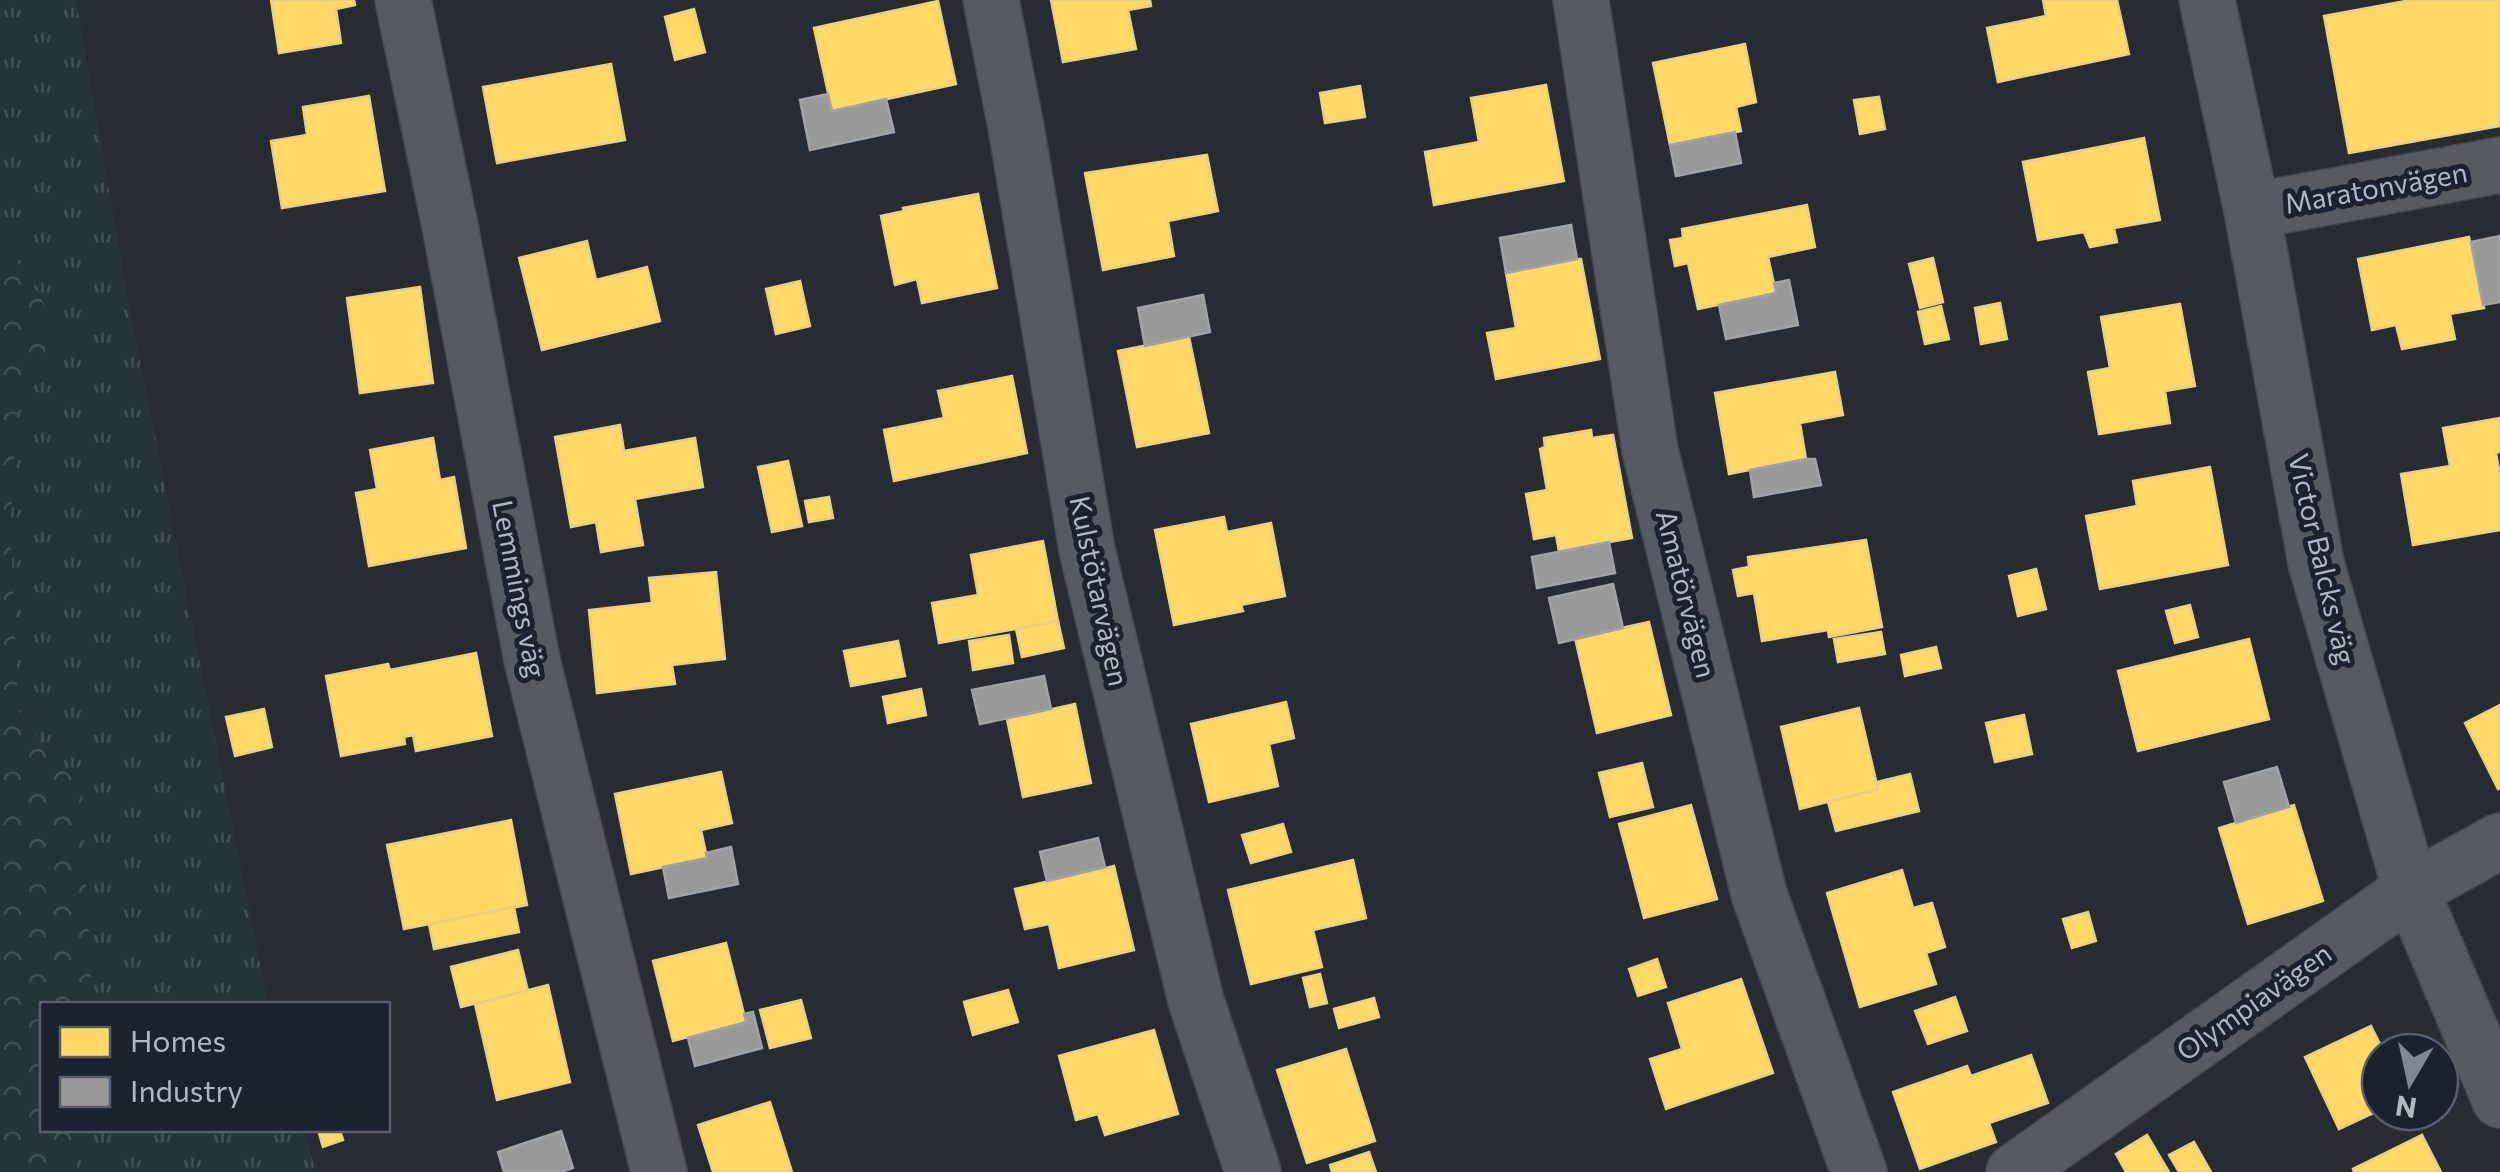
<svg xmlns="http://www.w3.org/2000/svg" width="2500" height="1172" font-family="Commissioner,sans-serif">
	<defs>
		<pattern id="grass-tufts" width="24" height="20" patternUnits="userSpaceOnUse" patternTransform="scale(2.5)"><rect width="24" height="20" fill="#24353a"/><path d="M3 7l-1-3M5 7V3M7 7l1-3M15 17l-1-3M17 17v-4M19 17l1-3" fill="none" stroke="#415055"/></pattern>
		<pattern id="forest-crowns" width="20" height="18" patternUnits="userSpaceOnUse" patternTransform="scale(2.5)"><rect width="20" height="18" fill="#24353a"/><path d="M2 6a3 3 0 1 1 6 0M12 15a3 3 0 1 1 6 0" fill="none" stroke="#415055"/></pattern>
	</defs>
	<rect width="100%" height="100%" fill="#272b34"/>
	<g fill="url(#grass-tufts)">
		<polygon points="0,0 76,0 130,310 268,1004 92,1004 82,787 20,719 10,530 17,413 52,336 42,299 0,237"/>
		<polygon points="75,1130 304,1130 316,1172 78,1172 73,1144"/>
	</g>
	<polygon fill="url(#forest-crowns)" points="0,237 42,299 52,336 17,414 10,530 19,719 82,787 92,1004 42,1004 42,1130 75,1130 73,1144 78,1172 0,1172"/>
	<g fill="#ffd966" stroke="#e7cf83" stroke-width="2.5">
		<polygon points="271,0 354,0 355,5 336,9 341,43 279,53"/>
		<polygon points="1051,0 1150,0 1151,6 1128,10 1136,49 1063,62"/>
		<polygon points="2043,0 2117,0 2129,54 1998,82 1987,28 2046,16"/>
		<polygon points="2411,0 2500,0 2500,126 2349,153 2324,16"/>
		<polygon points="938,1 956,84 832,111 814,28"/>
		<polygon points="694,9 705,52 675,60 665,17"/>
		<polygon points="1745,44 1756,102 1736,107 1741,131 1670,145 1653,63"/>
		<polygon points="611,64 625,140 497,163 483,87"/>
		<polygon points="1546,85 1564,181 1434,205 1425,152 1479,142 1471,98"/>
		<polygon points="1360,86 1365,117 1325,123 1320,93"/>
		<polygon points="369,96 385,191 282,208 271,141 307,135 303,107"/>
		<polygon points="1879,97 1885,129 1860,134 1854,100"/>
		<polygon points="2144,138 2160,220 2114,228 2117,242 2090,247 2084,232 2038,240 2023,162"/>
		<polygon points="1207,155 1218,211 1168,221 1174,256 1103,270 1085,173"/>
		<polygon points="978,194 997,288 922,303 917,279 895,285 881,216 904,211 903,208"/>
		<polygon points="1807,205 1815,247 1768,257 1776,293 1698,309 1688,263 1675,266 1670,240 1683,238 1682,229"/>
		<polygon points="2469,237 2484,308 2450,314 2455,339 2402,349 2396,325 2372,330 2358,259"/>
		<polygon points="587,241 596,280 647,267 660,321 542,350 519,258"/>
		<polygon points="1933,258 1943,302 1920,308 1909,264"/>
		<polygon points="1577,259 1581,259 1600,359 1496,379 1487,333 1516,328 1506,273"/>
		<polygon points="800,281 810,326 776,334 766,289"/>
		<polygon points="420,287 433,383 360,393 347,298"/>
		<polygon points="2000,303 2007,339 1981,344 1975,308"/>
		<polygon points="2180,304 2195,386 2165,391 2170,423 2099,434 2088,372 2110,368 2101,317"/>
		<polygon points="1941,306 1949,339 1925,344 1918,312"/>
		<polygon points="1189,337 1209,433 1137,447 1118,351"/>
		<polygon points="1835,372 1843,415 1800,423 1806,459 1729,474 1715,393"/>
		<polygon points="1012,376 1027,453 894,481 884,430 944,418 938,391"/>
		<polygon points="2500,418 2500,452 2496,453 2500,475 2500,530 2413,545 2401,474 2450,466 2443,428"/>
		<polygon points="620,425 624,451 695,438 703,487 635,499 643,545 601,552 596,522 571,527 555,437"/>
		<polygon points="1591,430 1592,438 1613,435 1632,538 1559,551 1556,535 1534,539 1526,494 1547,490 1540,449 1545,447 1544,438"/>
		<polygon points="433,438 440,480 454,477 466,548 369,566 356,493 377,489 370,450"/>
		<polygon points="788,461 802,526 772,532 758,467"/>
		<polygon points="2210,467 2228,565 2100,589 2086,516 2137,506 2133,481"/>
		<polygon points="829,497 833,518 809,522 805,501"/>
		<polygon points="1224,517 1227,532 1271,523 1285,596 1241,605 1243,611 1174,625 1155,530"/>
		<polygon points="1866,540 1882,627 1829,637 1828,630 1762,641 1754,593 1738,596 1733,570 1749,567 1748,557"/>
		<polygon points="1043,541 1058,621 939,643 932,603 978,595 971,555"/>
		<polygon points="2036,569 2046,609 2018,616 2009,576"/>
		<polygon points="716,572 725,659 672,665 675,684 597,693 589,610 652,603 649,578"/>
		<polygon points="2190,605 2198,637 2175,643 2166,611"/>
		<polygon points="1058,621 1064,648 1022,657 1016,629"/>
		<polygon points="1649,622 1671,715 1597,733 1575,638"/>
		<polygon points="1881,632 1885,654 1838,662 1834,639"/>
		<polygon points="1009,635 1013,663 973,670 969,641"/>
		<polygon points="2249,639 2269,719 2138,751 2118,671"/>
		<polygon points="898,641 905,676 851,686 844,651"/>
		<polygon points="1936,647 1941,668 1905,676 1901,655"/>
		<polygon points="476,653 492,736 416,751 413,735 404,737 405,744 341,756 326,676 388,664 390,670"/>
		<polygon points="921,689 926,715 888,723 883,697"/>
		<polygon points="1286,702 1294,738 1269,744 1278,786 1209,802 1191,724"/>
		<polygon points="1075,704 1091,783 1023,797 1007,719"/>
		<polygon points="2500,705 2500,788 2498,789 2465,723"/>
		<polygon points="1859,708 1878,789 1800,809 1781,727"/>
		<polygon points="264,709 272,747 235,756 226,717"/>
		<polygon points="2024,715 2032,754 1995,762 1986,723"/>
		<polygon points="1642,763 1653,807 1610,817 1599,773"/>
		<polygon points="721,772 732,823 701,830 707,858 631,874 615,794"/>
		<polygon points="1910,774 1919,811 1836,831 1828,802 1878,789 1877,782"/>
		<polygon points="1691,805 1717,899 1644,918 1619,824"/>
		<polygon points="2294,805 2323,901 2248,924 2219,828"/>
		<polygon points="511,820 527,905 404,929 387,845"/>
		<polygon points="1283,824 1291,852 1251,863 1242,835"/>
		<polygon points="1353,860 1366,918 1313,930 1322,967 1251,984 1228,890"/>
		<polygon points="1114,866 1134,950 1059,968 1049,924 1025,929 1015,889"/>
		<polygon points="1902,870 1913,908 1932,903 1945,947 1926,953 1936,984 1860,1007 1827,893"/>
		<polygon points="514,907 519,932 434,949 429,924"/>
		<polygon points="2088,912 2096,941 2072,948 2063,919"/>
		<polygon points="726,943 746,1022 673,1041 653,961"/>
		<polygon points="518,950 528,991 461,1007 451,967"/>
		<polygon points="1657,959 1666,987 1638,996 1629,969"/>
		<polygon points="1320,974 1327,1003 1310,1007 1303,978"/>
		<polygon points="1741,979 1773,1073 1666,1109 1650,1059 1682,1049 1668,1003"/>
		<polygon points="548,985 570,1082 497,1100 475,1004"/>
		<polygon points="1008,990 1018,1022 973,1035 964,1002"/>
		<polygon points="1955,997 1967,1031 1928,1044 1915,1011"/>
		<polygon points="1374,998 1379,1017 1339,1028 1334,1009"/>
		<polygon points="801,1000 811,1038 770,1048 760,1010"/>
		<polygon points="2371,1026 2384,1052 2380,1052 2380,1110 2339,1129 2305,1057"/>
		<polygon points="1154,1030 1178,1114 1105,1135 1098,1114 1076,1120 1059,1056"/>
		<polygon points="1346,1049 1375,1141 1307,1163 1277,1070"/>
		<polygon points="2031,1055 2048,1103 1989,1123 1996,1142 1920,1169 1893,1092 1967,1066 1971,1076"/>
		<polygon points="770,1102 792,1172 713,1172 698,1125"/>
		<polygon points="318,1130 340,1130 343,1140 323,1147"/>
		<polygon points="2147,1135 2169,1172 2126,1172 2116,1154"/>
		<polygon points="2422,1135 2441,1172 2354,1172 2353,1169"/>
		<polygon points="2194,1142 2211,1172 2179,1172 2169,1155"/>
		<polygon points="1369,1152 1376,1172 1332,1172 1330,1165"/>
	</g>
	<g fill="#999" stroke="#a0a2a7" stroke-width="2.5">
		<polygon points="828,94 832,111 886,99 894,132 810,150 800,100"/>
		<polygon points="1735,132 1741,163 1676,176 1670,145"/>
		<polygon points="1571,225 1577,259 1506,273 1500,238"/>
		<polygon points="2500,236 2500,302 2483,305 2471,242"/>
		<polygon points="1789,280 1798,325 1726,339 1719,305 1776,293 1774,283"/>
		<polygon points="1203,295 1210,332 1145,346 1138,308"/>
		<polygon points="1806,459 1815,459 1821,485 1754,497 1750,470"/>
		<polygon points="1609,542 1615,573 1537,588 1532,557"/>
		<polygon points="1613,584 1623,628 1559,643 1549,598"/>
		<polygon points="1044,676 1051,709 980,724 972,690"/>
		<polygon points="2277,767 2289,807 2236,823 2224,782"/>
		<polygon points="1098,838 1105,867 1047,881 1040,852"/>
		<polygon points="731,847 738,884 669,898 663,867 707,858 706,853"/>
		<polygon points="753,1012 762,1048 695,1066 688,1038 746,1022 744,1014"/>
		<polygon points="561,1131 573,1168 561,1172 504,1172 498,1152"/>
	</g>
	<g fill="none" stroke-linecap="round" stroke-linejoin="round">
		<defs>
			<g id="minor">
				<polyline points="403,0 450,226 532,660 659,1172"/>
				<polyline points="991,0 1016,127 1087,550 1196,1001 1253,1172"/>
				<polyline points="1581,0 1650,450 1759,894 1859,1172"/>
				<polyline points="2207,0 2252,211 2316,563 2411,890 2500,1100"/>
				<polyline points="2252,211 2500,165"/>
				<polyline points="2014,1172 2411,890 2500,841"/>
			</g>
		</defs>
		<use href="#minor" stroke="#42464d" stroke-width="58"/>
		<use href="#minor" stroke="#565a62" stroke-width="55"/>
	</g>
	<g text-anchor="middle" stroke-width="10" stroke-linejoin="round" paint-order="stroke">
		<g font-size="28" fill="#afb7c7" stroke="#1a212f">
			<text transform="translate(2376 188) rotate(-10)" y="10">Maratonvägen</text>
			<text transform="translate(2322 559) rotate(77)" y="10">Victor Balcks väg</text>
			<text transform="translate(519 589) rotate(79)" y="10">Lemmings väg</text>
			<text transform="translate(1099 591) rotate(78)" y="10">Kulstötarvägen</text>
			<text transform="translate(1686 594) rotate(76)" y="10">Amatörvägen</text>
			<text transform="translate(2254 1002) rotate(-35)" y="10">Olympiavägen</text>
		</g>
	</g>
	<rect x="40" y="1002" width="350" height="130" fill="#1a212f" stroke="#565d6c" stroke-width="2.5"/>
	<rect x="60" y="1027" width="50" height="30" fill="#ffd966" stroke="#565d6c" stroke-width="2.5"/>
	<text x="130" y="1052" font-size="30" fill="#afb7c7">Homes</text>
	<rect x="60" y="1077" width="50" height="30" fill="#999999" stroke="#565d6c" stroke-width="2.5"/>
	<text x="130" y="1102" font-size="30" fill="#afb7c7">Industry</text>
	<g transform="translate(2410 1082) rotate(189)"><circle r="48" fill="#1a212f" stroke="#565d6c" stroke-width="2.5"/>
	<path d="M0-8L18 38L0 25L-18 38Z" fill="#7f8694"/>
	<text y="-15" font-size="28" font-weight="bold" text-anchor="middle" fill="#afb7c7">N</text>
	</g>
</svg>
